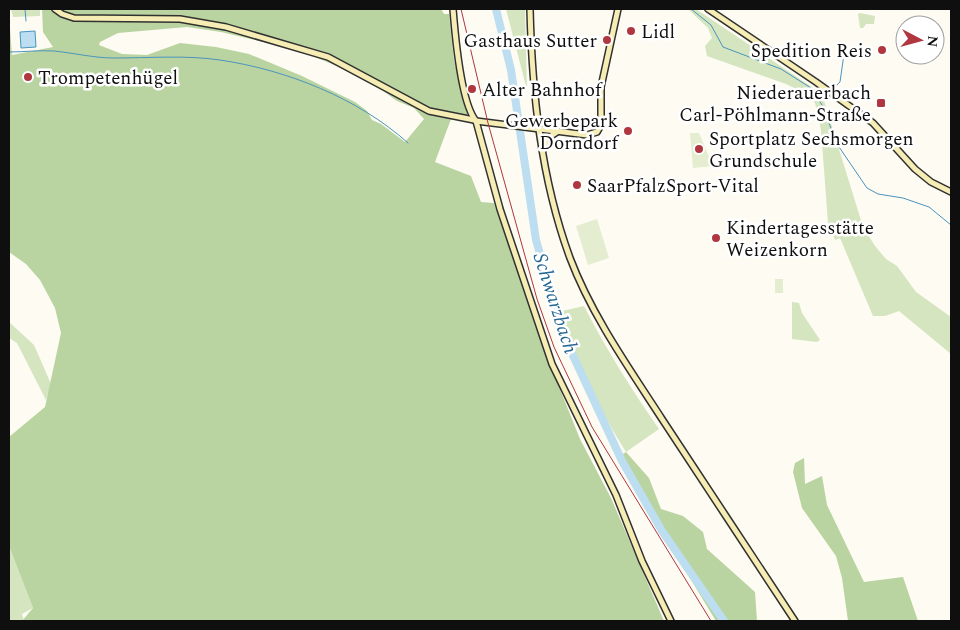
<svg xmlns="http://www.w3.org/2000/svg" width="960" height="630" font-family="Spectral,serif">
	<rect width="100%" height="100%" fill="#fdfbf2"/>
	<g fill="#d4e5bf">
		<polygon points="11,9 40,9 40,16 13,17"/>
		<polygon points="506,9 525,9 527,90"/>
		<polygon points="688,9 696,9 822,94 863,227 875,246 886,259 897,266 916,292 951,317 951,354 899,311 885,316 873,316 840,238 835,240 828,223 821,130 815,103 804,93 786,84 707,56 705,46 712,38 708,28"/>
		<polygon points="860,13 875,16 874,24 866,24 863,28 860,28 858,14"/>
		<polygon points="792,302 799,303 802,313 820,340 817,342 792,339"/>
		<path d="M584,306c22,43 47,83 75,123l-33,23c-27,-44 -53,-90 -68,-140z"/>
		<polygon points="9,322 34,345 51,384 46,400 17,343 9,338"/>
		<polygon points="9,546 33,608 22,614 24,621 9,621"/>
	</g>
	<g fill="#b9d4a0" fill-rule="evenodd">
		<path d="M42,9h399l3,5h5l5,46 13,52v3l-16,4 -16,43 36,14 10,26 13,1 61,174 25,62 31,59 53,123h-642l11,-13 -24,-62v-109l36,-30 16,-74 -6,-25 -15,-28 -14,-16 -17,-12v-237l3,40 41,-8 -10,-15zM187,27l34,5 76,18 40,16 42,22 18,13 17,7 10,11 -19,23 -24,-18 -9,-4 -5,-9 -12,-9 -53,-26 -53,-22 -33,-7 -36,-4 -33,12 -25,-1 -23,-9 1,-3 18,-9z"/>
		<polygon points="626,452 649,478 661,509 683,516 703,532 707,549 755,592 757,621 716,621 617,458"/>
		<polygon points="804,458 805,484 822,476 827,505 864,582 903,577 918,621 848,621 842,578 836,556 802,508 793,472 795,463"/>
	</g>
	<g fill="#e4edcf">
		<polygon points="690,133 699,133 713,166 693,168"/>
		<polygon points="597,219 609,258 588,265 576,226"/>
		<rect x="775" y="279" width="8" height="14"/>
	</g>
	<polygon fill="#bcdef0" stroke="#4b94be" points="35,31 36,47 21,48 20,32"/>
	<g fill="none" stroke-linecap="round" stroke-linejoin="round">
		<g stroke="#4b94be" stroke-width="1">
			<polyline points="25,9 26,21"/>
			<polyline points="691,9 711,25 723,47 781,69 811,88 822,105 837,144 867,188 878,194 903,198 929,207 951,225"/>
			<path d="M9,52c15,0 30,-2 45,-1 20,2 40,7 60,7 35,0 72,-3 106,2 67,10 138,38 188,83"/>
			<polyline points="831,91 840,82 844,54"/>
			<polyline points="819,97 827,93"/>
		</g>
		<polyline stroke="#bcdef0" stroke-width="8" points="496,9 511,70 536,240 563,334 622,461 662,531 724,621"/>
		<defs>
			<g id="secondary">
				<polyline points="55,9 62,14 74,18 180,19 226,27 328,57 429,111 474,120"/>
				<path d="M453,9c2,25 8,94 23,112l24,88 52,155 64,131 26,66 29,60"/>
				<path d="M530,9c2,84 11,170 40,249 22,58 59,110 92,161 44,67 89,135 133,202"/>
				<polyline points="708,9 816,82 873,123 915,169 931,182 951,192"/>
				<polyline points="476,121 587,135 597,132 601,125 601,87 618,9"/>
				<polyline points="543,150 551,136 557,132"/>
			</g>
		</defs>
		<use href="#secondary" stroke="#313131" stroke-width="8"/>
		<use href="#secondary" stroke="#f6edb4" stroke-width="5"/>
		<polyline stroke="#b0363f" stroke-width="1" points="461,9 488,123 537,299 554,347 592,427 711,621"/>
	</g>
	<g fill="#b0363f" stroke="#fff" stroke-width="2">
		<circle cx="631" cy="31" r="5"/>
		<circle cx="607" cy="40" r="5"/>
		<circle cx="882" cy="50" r="5"/>
		<circle cx="28" cy="77" r="5"/>
		<circle cx="472" cy="89" r="5"/>
		<rect x="876" y="98" width="10" height="10" rx="2.5"/>
		<circle cx="628" cy="131" r="5"/>
		<circle cx="699" cy="149" r="5"/>
		<circle cx="577" cy="185" r="5"/>
		<circle cx="716" cy="238" r="5"/>
	</g>
	<g text-anchor="middle" stroke-width="5" stroke-linejoin="round" paint-order="stroke">
		<g font-size="19" fill="#0f0f0f" stroke="#fff" text-anchor="start">
			<text x="641" y="38">Lidl</text>
			<text x="597" y="47" text-anchor="end">Gasthaus Sutter</text>
			<text x="872" y="57" text-anchor="end">Spedition Reis</text>
			<text x="38" y="84">Trompetenhügel</text>
			<text x="482" y="96">Alter Bahnhof</text>
			<text x="871" y="99" text-anchor="end">Niederauerbach<tspan x="871" dy="22">Carl-Pöhlmann-Straße</tspan></text>
			<text x="618" y="127" text-anchor="end">Gewerbepark<tspan x="618" dy="22">Dorndorf</tspan></text>
			<text x="709" y="145">Sportplatz Sechsmorgen<tspan x="709" dy="22">Grundschule</tspan></text>
			<text x="587" y="192">SaarPfalzSport-Vital</text>
			<text x="726" y="234">Kindertagesstätte<tspan x="726" dy="22">Weizenkorn</tspan></text>
		</g>
		<g font-size="20" font-style="italic" fill="#256793" stroke="#fff">
			<text transform="translate(556 303) rotate(72)" y="7">Schwarzbach</text>
		</g>
	</g>
	<rect width="960" height="630" fill="none" stroke="#0f0f0f" stroke-width="20"/>
	<g transform="translate(920 40) rotate(96)"><circle r="24" fill="#ffffff" stroke="#9f9f9f"/>
	<path d="M0-4L9 19L0 12L-9 19Z" fill="#b0363f"/>
	<text y="-8" font-size="14" font-weight="bold" text-anchor="middle" fill="#0f0f0f">N</text>
	</g>
</svg>
